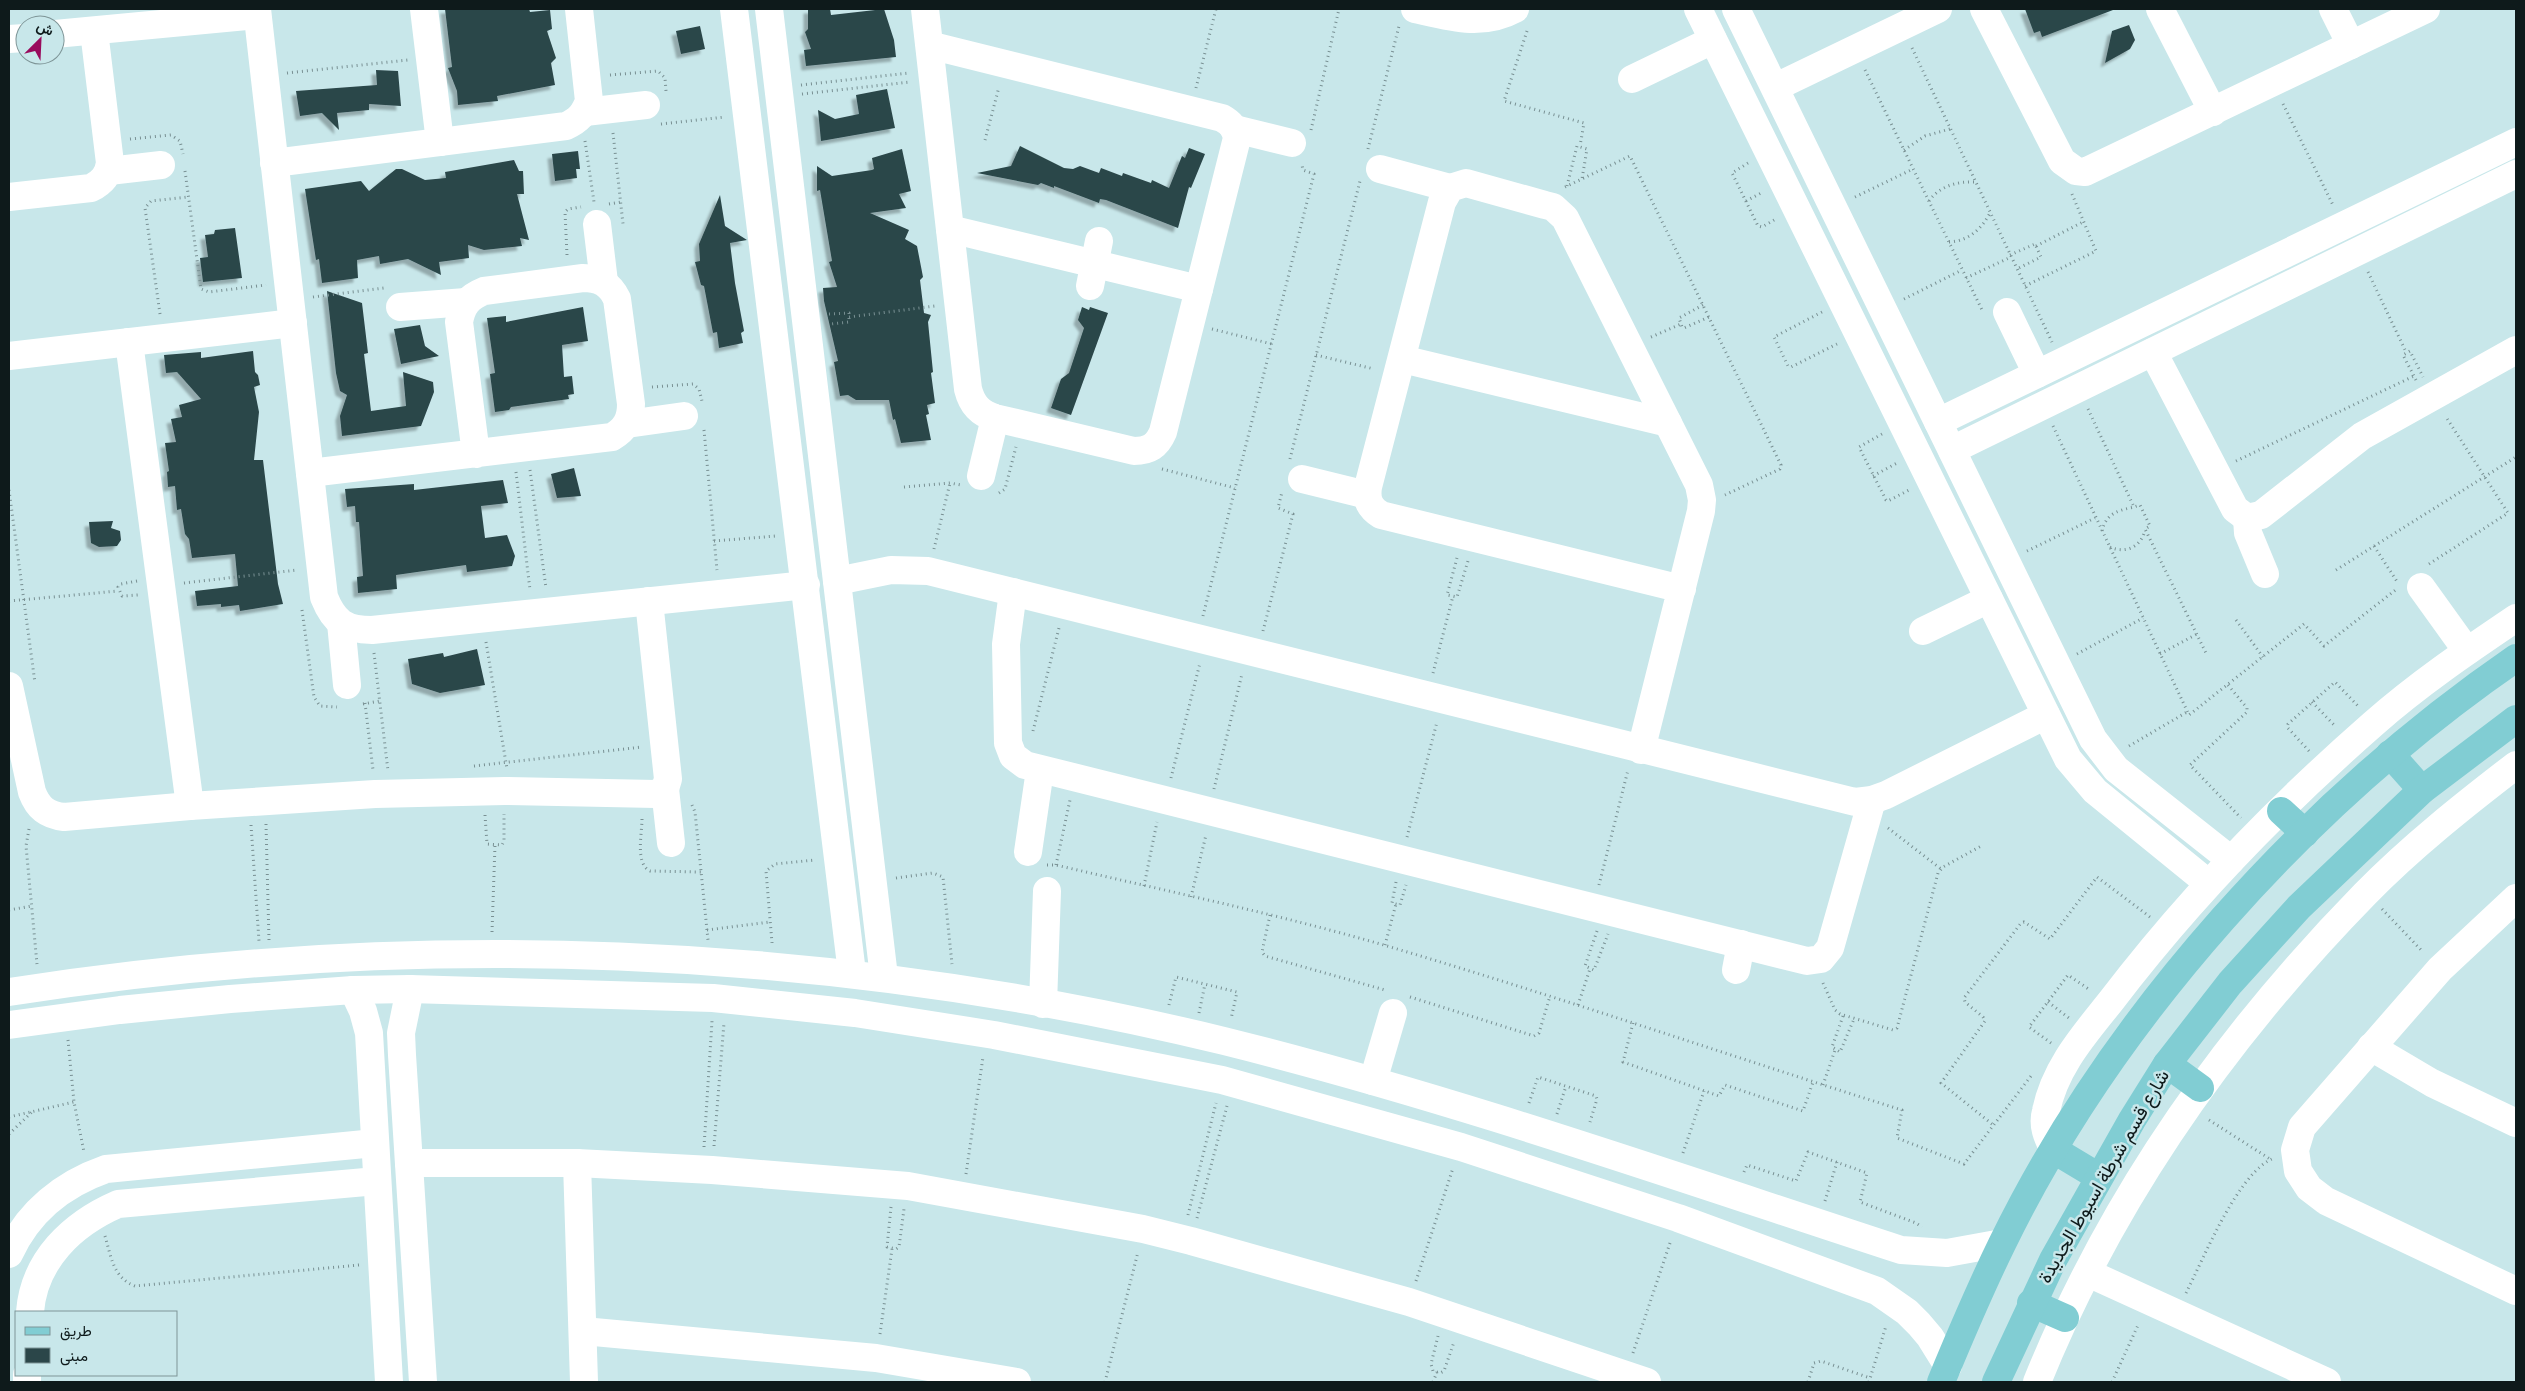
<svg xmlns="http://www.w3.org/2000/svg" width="2525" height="1391" font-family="'Exo 2',Vazirmatn,sans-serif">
	<defs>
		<filter id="shadow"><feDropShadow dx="-4.5" dy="4.5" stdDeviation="1" flood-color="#0004"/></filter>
	</defs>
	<rect width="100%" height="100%" fill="#c8e7ea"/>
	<g fill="#2b4649" filter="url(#shadow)">
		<polygon points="445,9 529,9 530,12 550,10 552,29 547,31 556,58 551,63 555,85 497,96 498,101 458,105 457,91 448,68 452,67"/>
		<polygon points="808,9 830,9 831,15 884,9 894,40 896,57 806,66 804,50 811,49 805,32 808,29"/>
		<polygon points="2025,9 2113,9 2113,10 2042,37 2040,31 2034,33"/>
		<polygon points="2129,25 2135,40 2130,49 2105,63 2112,31"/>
		<polygon points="700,26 705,49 681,54 676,31"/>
		<polygon points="376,70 398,71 401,106 369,104 369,110 337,113 339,130 322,113 300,116 296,91 377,85"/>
		<polygon points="887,89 895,128 821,141 818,110 835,119 859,114 856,95"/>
		<polygon points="1020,146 1064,168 1073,169 1080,166 1099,173 1101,168 1122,176 1123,173 1151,183 1152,180 1169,188 1182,156 1185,158 1189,148 1205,154 1191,188 1189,187 1178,228 1106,200 1100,199 1099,203 1054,186 1054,188 1041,183 1038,185 977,173 1011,166"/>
		<polygon points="902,149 911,191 899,194 906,208 870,213 909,230 905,239 917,246 923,277 920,280 924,313 931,315 928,322 933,372 931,373 935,403 927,405 929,414 926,415 931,440 901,443 895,419 893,420 889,400 856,400 848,395 840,396 834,362 838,361 824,301 823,288 837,287 829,262 832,261 820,190 817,191 817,166 832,176 872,170 874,169 872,158"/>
		<polygon points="578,151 580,169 576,169 577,178 555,181 552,154"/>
		<polygon points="514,160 519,171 523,171 524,194 517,194 529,240 520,238 522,246 484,250 468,245 469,258 439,262 441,275 408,259 380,264 379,256 357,260 358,278 322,283 319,259 316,260 305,189 361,181 369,191 396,169 402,169 425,180 446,178 445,172"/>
		<polygon points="720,195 725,226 747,240 730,243 735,283 744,331 741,333 743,343 719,348 717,332 713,333 704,286 701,285 695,262 700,261 699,244"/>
		<polygon points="235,228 242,278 203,282 200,258 208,257 205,235 214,234 215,230"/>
		<polygon points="327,291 362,303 368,353 364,354 371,411 406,406 403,372 433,382 434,392 421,426 342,436 340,416 347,395 340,391 336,373"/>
		<polygon points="583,307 588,341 562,345 564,377 572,376 574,394 568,395 569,399 511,407 509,410 495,412 490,374 495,373 487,318 506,316 506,322"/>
		<polygon points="1082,307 1089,310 1090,307 1108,313 1071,415 1051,408 1061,379 1069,373 1084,328 1078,320"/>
		<polygon points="420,325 425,346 439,356 401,364 394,329"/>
		<polygon points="253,351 255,372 258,375 260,385 254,387 259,412 254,460 263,460 278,584 283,604 240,611 239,605 221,607 221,604 197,606 195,591 238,586 235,554 192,558 189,539 185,534 181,509 177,510 175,486 168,487 167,472 169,471 165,443 176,442 171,419 182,417 179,405 201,399 177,372 166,373 164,355 201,352 201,358"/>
		<polygon points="574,468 581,496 557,498 551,474"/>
		<polygon points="503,480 508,503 481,506 485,538 507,535 515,556 512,566 467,572 466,565 396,575 397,589 358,593 357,577 363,576 359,522 356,522 355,506 347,507 345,489 414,484 414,490"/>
		<polygon points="113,521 111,528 120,531 121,540 117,546 99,547 91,543 89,522"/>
		<polygon points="477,649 485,685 440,693 412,684 408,659 443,653 444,657"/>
	</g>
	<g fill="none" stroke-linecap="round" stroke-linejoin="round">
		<g stroke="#799093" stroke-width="3" stroke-dasharray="1 4" stroke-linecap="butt">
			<polyline points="1527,31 1504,101 1584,123 1580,146"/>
			<polyline points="1912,48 2052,342"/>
			<polyline points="1865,70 1983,312"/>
			<polyline points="287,73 408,60"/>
			<polyline points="610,75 658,71 665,78 666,91"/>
			<polyline points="801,85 909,73"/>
			<polyline points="1196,88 1216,9"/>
			<polyline points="802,94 910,82"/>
			<polyline points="2283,104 2333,205"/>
			<polyline points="661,124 725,117"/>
			<polyline points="1311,130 1339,9"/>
			<polyline points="613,133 623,224"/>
			<polyline points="130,139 171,135 180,141 183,154"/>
			<polyline points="985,140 999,87"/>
			<polyline points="585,141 594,202"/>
			<polyline points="1368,149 1399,26"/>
			<polyline points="1904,150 1925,136 1950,129"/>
			<polyline points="1748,163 1732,173 1758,226 1762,227 1776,219"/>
			<polyline points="185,171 201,289 209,292 266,285"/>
			<polyline points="1567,186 1577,146 1587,149 1582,179"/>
			<polyline points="1565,187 1630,156 1781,465 1780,469 1725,495"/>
			<polyline points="1855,197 1913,169"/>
			<polyline points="1746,201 1763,192"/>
			<path d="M1929,201c11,-15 28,-20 47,-19"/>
			<polyline points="609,204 621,202"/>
			<path d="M1949,242c19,-1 32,-12 41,-29"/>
			<polyline points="2036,246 2083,222"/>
			<polyline points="567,255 565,212 568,209 581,207"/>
			<polyline points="2010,255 2035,244 2041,257 2017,269"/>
			<polyline points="2368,272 2406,352"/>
			<polyline points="1966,278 2011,257"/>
			<polyline points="2025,286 2096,251 2072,194"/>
			<polyline points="313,297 384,288"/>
			<polyline points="1904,299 1962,270"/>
			<polyline points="1703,305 1679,318 1682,327 1684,328 1709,317"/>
			<polyline points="1822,312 1774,337 1788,366 1791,367 1837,344"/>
			<polyline points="160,314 145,208 151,201 188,197"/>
			<polyline points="829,314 849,313 849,322 831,324"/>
			<polyline points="849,317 935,306"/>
			<polyline points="1212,329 1272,344"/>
			<polyline points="1651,337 1681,324"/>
			<polyline points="1316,355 1374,369"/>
			<polyline points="2416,380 2403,355 2410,351 2423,377"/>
			<polyline points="652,387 693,384 699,389 702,401"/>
			<polyline points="2088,409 2134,507 2140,505 2150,526 2145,529 2207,655"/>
			<polyline points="2053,426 2189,715 2304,624 2324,646 2398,588"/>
			<polyline points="704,430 717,570"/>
			<polyline points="1882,434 1859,447 1886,500 1888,501 1909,490"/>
			<polyline points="1290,459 1360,181"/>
			<polyline points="2236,461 2414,376"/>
			<polyline points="1162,469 1235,488"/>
			<polyline points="530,470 546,588"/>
			<polyline points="516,472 530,590"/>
			<polyline points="1873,476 1897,463"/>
			<polyline points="904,487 950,483 961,485"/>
			<polyline points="9,490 35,683"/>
			<polyline points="999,493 1005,489 1016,447"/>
			<path d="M2102,531c4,-18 17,-21 33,-24"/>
			<polyline points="714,541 776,536"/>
			<polyline points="2374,546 2398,583"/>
			<path d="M2110,547c16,7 31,0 35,-17"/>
			<polyline points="934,549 950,483"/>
			<polyline points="2027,551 2095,518"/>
			<polyline points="1457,558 1447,595 1457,597 1468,561"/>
			<polyline points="2429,564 2508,513 2446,417"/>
			<polyline points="2336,570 2516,457"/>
			<polyline points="137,581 121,584 118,587 122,596 138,595"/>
			<polyline points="184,583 297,570"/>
			<polyline points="9,601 118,591"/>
			<polyline points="302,610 314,697 320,706 337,707"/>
			<polyline points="1203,616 1314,174 1303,170 1302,165"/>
			<polyline points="2236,620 2263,657"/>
			<polyline points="1263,631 1293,514 1278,508 1282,492"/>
			<polyline points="486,642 507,769"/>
			<polyline points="374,653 388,771"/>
			<polyline points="2077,654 2143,618"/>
			<polyline points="2160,654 2197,634"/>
			<polyline points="1433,673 1453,596"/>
			<polyline points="2228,685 2247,708 2247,712 2190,765 2241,818"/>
			<polyline points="2312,702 2336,727"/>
			<polyline points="365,703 373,770"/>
			<polyline points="363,704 380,701"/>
			<polyline points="1033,731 1059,628"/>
			<polyline points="2129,746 2187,712"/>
			<polyline points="2309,751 2287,727 2288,724 2335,682 2358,706"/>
			<polyline points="474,766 642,747"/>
			<polyline points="1171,778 1200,663"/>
			<polyline points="1214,789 1242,674"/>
			<polyline points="692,805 695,812 708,940"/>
			<polyline points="485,815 487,844 502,845 504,841 504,814"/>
			<path d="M642,819c0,15 -7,45 8,52l51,1"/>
			<polyline points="266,824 269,940"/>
			<polyline points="251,825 259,941"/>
			<polyline points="1888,828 1941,869"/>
			<polyline points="29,829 26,846 37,964"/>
			<polyline points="1407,837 1437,722"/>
			<path d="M1047,865h9c110,26 222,49 331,81 173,51 343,110 515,164l-5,28 67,26 67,-88"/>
			<polyline points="1056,865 1070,800"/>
			<polyline points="896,878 933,873 943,877 952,964"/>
			<polyline points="1396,882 1392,903 1400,905 1406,885"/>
			<polyline points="1599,885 1628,770"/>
			<polyline points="1144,886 1157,822"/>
			<polyline points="1191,897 1206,835"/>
			<polyline points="2382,909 2423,952"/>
			<polyline points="9,910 32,906"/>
			<polyline points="1270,915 1262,952 1265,956 1385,990"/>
			<polyline points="707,930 770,922"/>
			<polyline points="1597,931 1585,966 1594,970 1608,934"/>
			<polyline points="492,932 495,845"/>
			<polyline points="772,943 766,871 775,864 815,860"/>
			<polyline points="1385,945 1396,904"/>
			<polyline points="1823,983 1835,1010 1840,1014 1893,1030 1897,1028 1938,873 1943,867 1983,845"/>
			<polyline points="1410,997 1534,1036 1539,1033 1550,996"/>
			<polyline points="2048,1002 2069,1018"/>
			<polyline points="1169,1005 1176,977 1237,992 1231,1019"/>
			<polyline points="1578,1005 1590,969"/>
			<polyline points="1199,1013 1205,984"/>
			<polyline points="1843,1016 1832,1047 1840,1052 1854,1019"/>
			<polyline points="1633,1023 1623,1062 1719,1096 1725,1085 1803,1111 1813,1082"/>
			<polyline points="68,1040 74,1102 84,1152"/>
			<polyline points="2051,1043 2029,1027 2068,975 2090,990"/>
			<polyline points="1823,1085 1835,1050"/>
			<polyline points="1529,1103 1538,1077 1596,1096 1597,1099 1590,1122"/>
			<polyline points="1557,1114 1566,1086"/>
			<polyline points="9,1117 74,1102"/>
			<polyline points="2209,1120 2270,1159"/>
			<polyline points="1992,1124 1941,1083 1985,1021 1983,1017 1965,1002 1964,998 2021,923 2024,922 2050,939 2097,877 2150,917"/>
			<polyline points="9,1134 32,1112"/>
			<polyline points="714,1146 724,1023"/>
			<polyline points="704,1147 712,1021"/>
			<polyline points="1683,1153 1704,1091"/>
			<polyline points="1744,1172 1747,1165 1796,1181 1808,1152 1867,1173 1860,1202 1916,1223 1922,1227"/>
			<polyline points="966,1174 983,1057"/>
			<polyline points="1825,1201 1837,1162"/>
			<polyline points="891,1207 887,1247 896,1249 899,1247 904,1209"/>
			<polyline points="1188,1215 1216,1103"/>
			<polyline points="1197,1218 1227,1106"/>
			<path d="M105,1236c6,20 8,42 30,50l224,-21"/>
			<polyline points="1416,1281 1453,1168"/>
			<path d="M2186,1293c18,-35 52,-121 88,-135"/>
			<polyline points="880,1334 892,1249"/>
			<polyline points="1438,1336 1431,1364 1433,1371 1440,1373 1444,1371 1454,1342"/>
			<polyline points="1633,1353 1671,1240"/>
			<polyline points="1105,1382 1138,1252"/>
			<polyline points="1433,1382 1437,1372"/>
			<polyline points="1808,1382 1814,1363 1821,1361 1870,1378"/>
			<polyline points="1869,1382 1886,1326"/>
			<polyline points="2112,1382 2139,1323"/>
		</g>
		<g stroke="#fff" stroke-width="28">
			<path d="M257,9l67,588c10,25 21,33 48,33l434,-45"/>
			<polyline points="424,9 440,142"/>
			<polyline points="734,9 852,973"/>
			<polyline points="769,9 884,977"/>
			<path d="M925,9l43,380c4,16 12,24 27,29l139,33c15,0 23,-5 29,-19l74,-294c-2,-10 -6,-15 -15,-20l-293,-73"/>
			<path d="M1415,9c35,8 67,18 100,0"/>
			<polyline points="1698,9 2068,759 2095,791 2208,883"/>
			<polyline points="1736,9 2093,739 2116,769 2231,860"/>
			<polyline points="1984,9 2062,161 2076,171 2085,172 2426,9"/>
			<polyline points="2160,9 2213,112"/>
			<polyline points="2333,9 2351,45"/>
			<polyline points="55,34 257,15"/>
			<polyline points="9,39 25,38"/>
			<polyline points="1632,79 1713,40"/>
			<polyline points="1776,87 1938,9"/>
			<polyline points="585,112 646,105"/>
			<polyline points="1235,129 1292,143"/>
			<path d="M274,163l292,-37c13,-6 18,-12 23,-25l-10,-92"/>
			<polyline points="1380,169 1450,188"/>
			<polyline points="109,171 161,165"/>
			<path d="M9,197l82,-9c12,-6 17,-13 19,-25l-16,-132"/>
			<polyline points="597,224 604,282"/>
			<polyline points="950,229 1199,289"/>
			<polyline points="1090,286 1099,241"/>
			<polyline points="400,307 466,302"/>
			<polyline points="2007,312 2037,374"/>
			<polyline points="129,342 190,806"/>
			<polyline points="2153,352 2235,509 2247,518 2261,515 2362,436 2516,350"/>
			<polyline points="9,356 293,323"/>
			<polyline points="1402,359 1668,423"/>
			<polyline points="1938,422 2516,142"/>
			<polyline points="627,424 684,416"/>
			<polyline points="1952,450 2516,174"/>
			<path d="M310,473c101,-12 202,-24 302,-36 14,-8 19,-18 19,-33l-14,-105c-7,-15 -17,-21 -34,-21l-99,13c-15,6 -22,14 -25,31l17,132"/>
			<polyline points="981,476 995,418"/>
			<polyline points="1302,479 1367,495"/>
			<polyline points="2247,518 2248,533 2265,574"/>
			<polyline points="837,581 891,570 928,571 1855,802 1872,800 1886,795 2046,715"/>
			<polyline points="2421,587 2467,651"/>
			<polyline points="1013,592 1006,644 1008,743 1013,756 1025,765 1807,961 1821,959 1830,948 1872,800"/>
			<polyline points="341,623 347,685"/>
			<polyline points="1923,631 1989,599"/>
			<path d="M9,686l23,106c6,16 15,23 32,25l126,-11 185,-12 130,-3 151,3 9,-5 3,-10 -19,-178"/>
			<path d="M1641,750l60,-239 1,-11 -3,-15 -134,-267 -12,-11 -8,-2 -79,-22 -16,5 -8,14 -74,285c-2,14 2,21 13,28l301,74"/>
			<polyline points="665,789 671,843"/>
			<polyline points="1028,852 1040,770"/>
			<polyline points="2516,898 2440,969 2302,1127 2295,1150 2298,1171 2309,1188 2326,1201 2516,1291"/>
			<polyline points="1736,970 1741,944"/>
			<polyline points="410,989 401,1033 402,1055 423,1382"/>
			<polyline points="353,990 363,1011 369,1033 389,1382"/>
			<path d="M9,992c404,-63 817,-48 1215,49 229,57 453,136 677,209l46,3 55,-10"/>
			<polyline points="1043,1004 1047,891"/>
			<polyline points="9,1025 120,1010 230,999 353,990 410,989 713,998 855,1013 994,1035 1222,1080 1461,1147 1678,1218 1877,1291 1907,1312 1919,1324 1930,1337 1948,1366"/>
			<polyline points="2371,1047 2432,1083 2516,1123"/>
			<polyline points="1373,1081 1393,1013"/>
			<path d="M2054,1150c-7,-13 -12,-25 -8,-39 9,-44 38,-76 65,-110 77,-101 166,-193 262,-277 44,-39 94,-73 143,-106"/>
			<polyline points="409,1163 577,1163 712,1170 908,1186 1143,1229 1191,1241 1409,1302 1647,1382"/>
			<polyline points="577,1163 584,1382"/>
			<path d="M9,1254c19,-42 54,-70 97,-85l269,-26"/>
			<polyline points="2088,1273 2327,1382"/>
			<path d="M30,1312c4,-52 42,-88 88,-108l259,-23"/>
			<polyline points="583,1331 876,1358 1017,1382"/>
			<polyline points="27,1375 27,1382"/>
			<path d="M2037,1382c74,-183 190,-347 328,-488 46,-47 99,-89 151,-129"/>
		</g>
		<g stroke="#81cdd3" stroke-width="28">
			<polyline points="2390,754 2422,790"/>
			<polyline points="2281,811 2305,833"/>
			<polyline points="2167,1064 2200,1088"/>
			<polyline points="2054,1150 2099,1177"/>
			<polyline points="2031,1303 2065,1318"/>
			<path d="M1941,1382c19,-46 39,-93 61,-138 111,-228 306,-443 514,-586"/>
			<polyline points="1996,1382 2053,1260 2132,1120 2167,1064 2230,983 2299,907 2422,790 2516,719"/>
		</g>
	</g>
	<g text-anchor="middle" stroke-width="5" stroke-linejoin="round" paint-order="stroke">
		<g font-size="19" fill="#0e1a1b" stroke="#c8e7ea">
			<text transform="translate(2103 1176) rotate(-60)" y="7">شارع قسم شرطة اسيوط الجديدة</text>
		</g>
	</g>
	<rect width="2525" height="1391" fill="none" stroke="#0e1a1b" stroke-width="20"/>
	<rect x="15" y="1311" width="162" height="65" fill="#c8e7ea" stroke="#7e9597"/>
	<rect x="25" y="1327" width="25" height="8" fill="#81cdd3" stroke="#7e9597"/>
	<text x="60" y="1336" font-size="15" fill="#0e1a1b">طريق</text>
	<rect x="25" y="1348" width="25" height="15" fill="#2b4649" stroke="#7e9597"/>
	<text x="60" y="1361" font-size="15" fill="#0e1a1b">مبنى</text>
	<g transform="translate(40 40) rotate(24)"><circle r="24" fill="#c8e7ea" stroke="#7e9597"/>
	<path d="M0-4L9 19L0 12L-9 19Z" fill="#990b5d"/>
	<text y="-8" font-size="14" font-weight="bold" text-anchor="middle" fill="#0e1a1b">ش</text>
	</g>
</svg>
